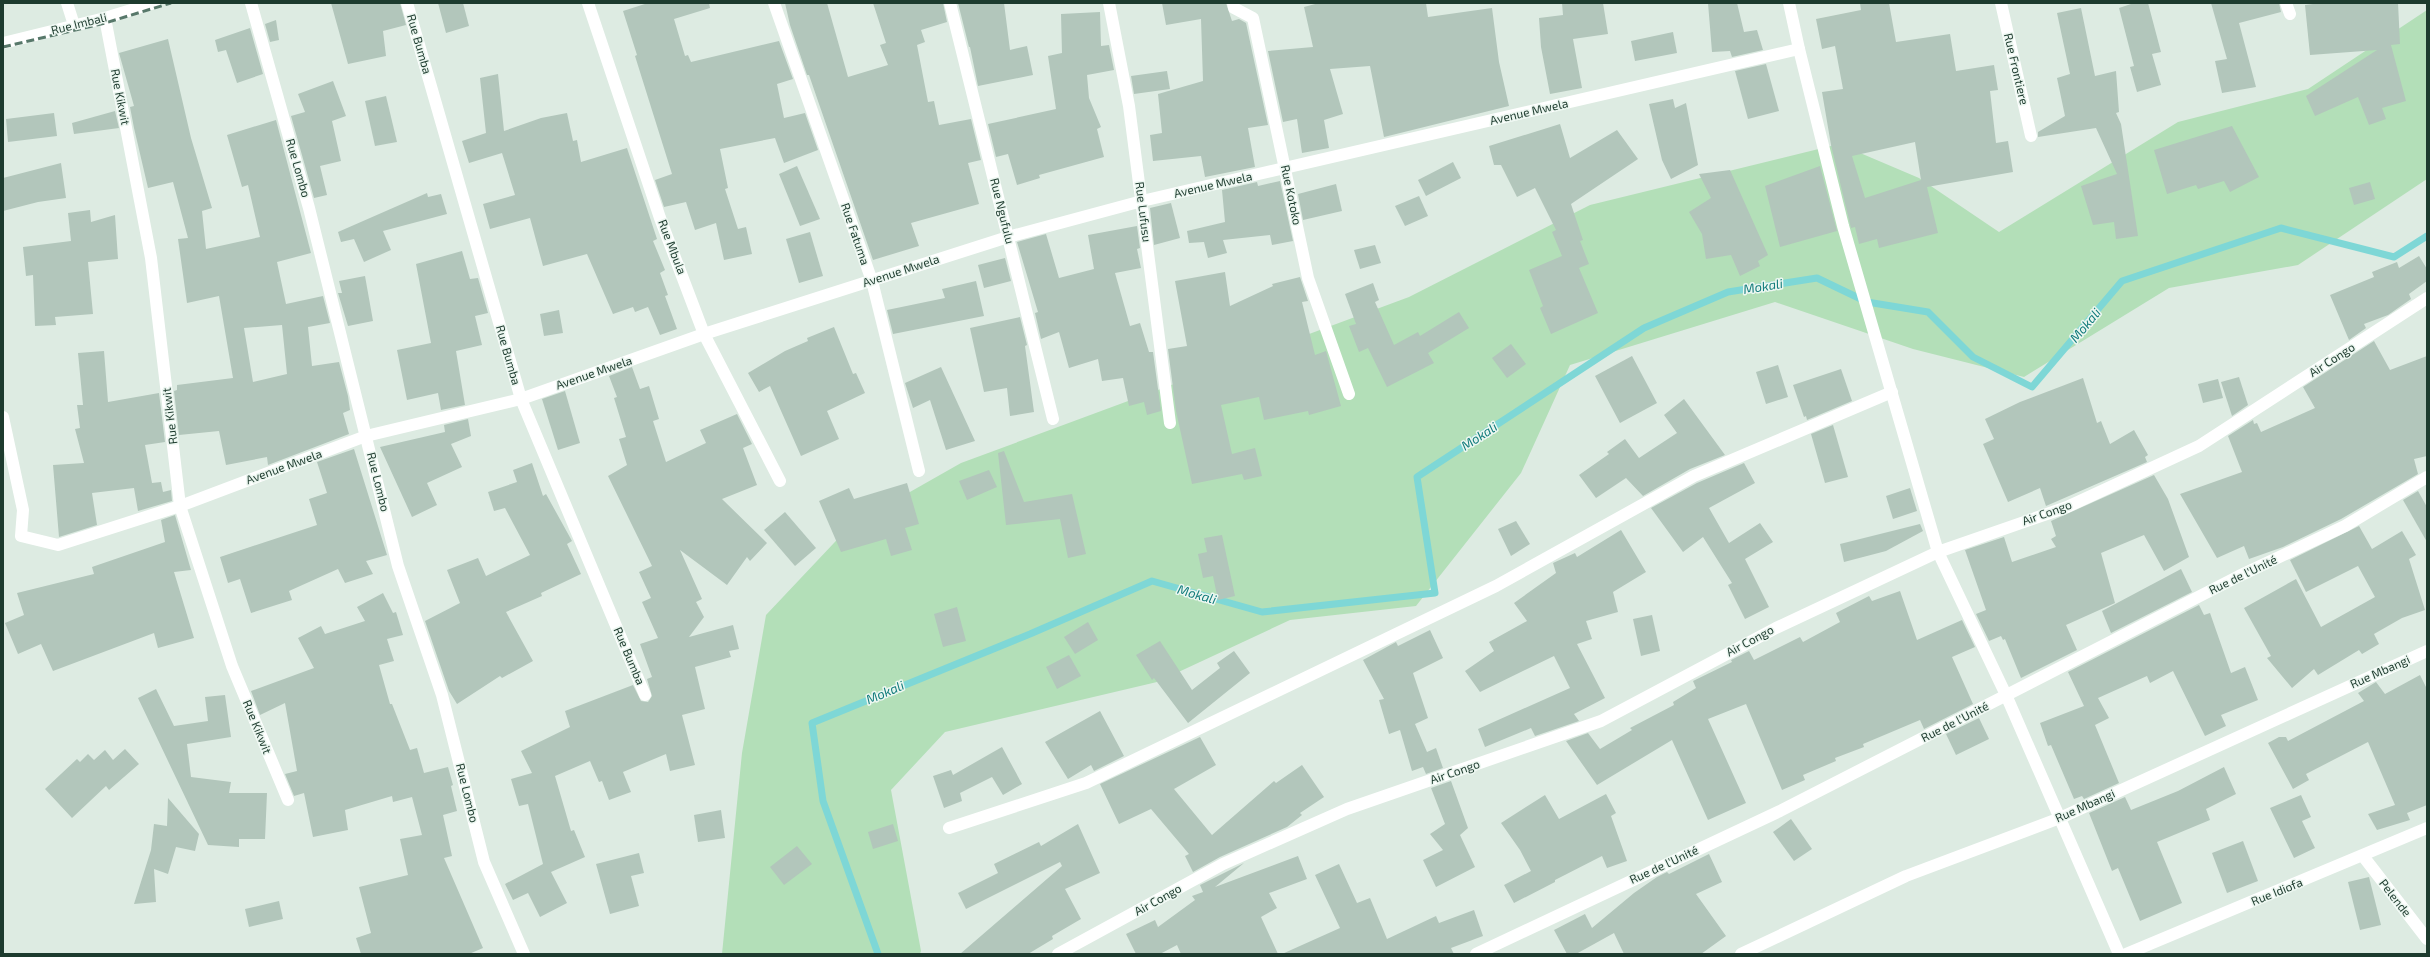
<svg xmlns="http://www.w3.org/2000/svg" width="2430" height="957" font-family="'Exo 2',sans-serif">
	<rect width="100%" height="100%" fill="#ddebe2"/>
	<polygon fill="#b3dfb8" points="2427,10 2427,179 2298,265 2169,288 2024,377 1913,349 1775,302 1570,365 1521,473 1416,606 1290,620 1157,682 945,732 891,790 921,951 920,954 722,954 742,753 766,615 850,526 961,463 1409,297 1590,205 1839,144 1919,178 1999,232 2178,122 2308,89"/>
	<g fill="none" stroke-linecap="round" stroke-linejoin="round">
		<polyline stroke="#7ed7d6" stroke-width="7" points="878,954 823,801 812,723 1030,634 1152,581 1262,612 1435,593 1417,477 1644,328 1728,292 1817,278 1867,302 1928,312 1973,357 2032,387 2122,281 2281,228 2394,257 2427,236"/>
	</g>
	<g fill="#b2c6bb" fill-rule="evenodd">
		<polygon points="331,3 400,3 406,25 383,31 386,56 348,64"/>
		<polygon points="438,3 463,3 469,26 446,33"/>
		<polygon points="648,3 709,3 710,8 674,19 685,56 688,55 691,62 779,41 793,79 777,84 784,118 805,113 818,150 784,163 775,138 720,149 728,188 725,189 738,229 746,227 752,254 724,260 716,223 695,230 686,202 664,207 655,180 672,174 635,56 637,55 623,11"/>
		<polygon points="785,3 827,3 848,77 888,65 880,45 886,43 873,3 943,3 947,22 921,30 925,42 917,45 928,102 934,101 939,125 971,119 981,160 968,163 979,204 911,223 919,246 873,260 809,75 807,75 790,25"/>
		<polygon points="958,3 1004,3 1010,50 1027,46 1033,75 978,86 970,47 969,47"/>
		<polygon points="1162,3 1226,3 1232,21 1239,19 1246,23 1268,125 1248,128 1255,167 1205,177 1201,156 1153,161 1150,135 1162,133 1158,94 1203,81 1201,19 1166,25"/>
		<polygon points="1319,3 1426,3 1428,17 1492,8 1499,62 1509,106 1384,137 1370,66 1330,69 1343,114 1324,120 1329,148 1302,153 1297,119 1283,122 1268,51 1313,47 1304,7"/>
		<polygon points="1562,3 1603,3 1608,34 1573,39 1582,88 1550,94 1541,47 1539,18 1563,15"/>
		<polygon points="1708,3 1737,3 1744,32 1757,30 1763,50 1732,57 1730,51 1712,52"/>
		<path d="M1860,3h29l7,39 54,-8 6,37 38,-6 4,25 -8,1 6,52 12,-2 5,31 -86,15 11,46 -59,15 -2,-9 -18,5 -4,-17 -4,1 -20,-83 -9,-53 21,-3 -8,-43 -13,3 -6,-30 45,-9zM1915,142l6,38 -56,18 -13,-42z"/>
		<polygon points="2134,3 2148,3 2161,52 2152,54 2161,85 2137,92 2130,67 2134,66 2119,8"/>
		<polygon points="2211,3 2279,3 2281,12 2239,23 2256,87 2222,93 2215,61 2227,59"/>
		<polygon points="2321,3 2398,3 2400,44 2391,45 2406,101 2382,108 2386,119 2369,125 2358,97 2315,116 2306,96 2377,50 2310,55 2305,5"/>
		<polygon points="2081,8 2095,76 2116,71 2119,112 2116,113 2121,124 2138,236 2116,239 2114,222 2093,225 2081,186 2117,174 2096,128 2038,137 2038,132 2065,116 2057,78 2070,74 2057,13"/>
		<polygon points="1100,12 1101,46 1109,45 1114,70 1087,75 1089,98 1101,127 1097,129 1104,157 1039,175 1040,178 1017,185 1008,154 996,157 988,124 1056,109 1048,56 1062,53 1061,14"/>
		<polygon points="276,20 279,40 270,42 265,24"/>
		<polygon points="250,28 263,74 237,83 226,50 218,52 215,40"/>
		<polygon points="1673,32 1677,53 1635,61 1631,41"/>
		<path d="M168,39l23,99 21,70 -10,3 4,38 54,-12 -12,-52 -6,2 -15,-52 49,-15 35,133 -34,9 9,42 37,-8 7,27 -22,4 4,39 27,-4 9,34 2,14 -7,3 6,21 -81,31 -1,-8 -41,8 -7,-34 -40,4 -5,-44 3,-1v-5l56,-7 -14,-82 -32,7 -9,-64 10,-1 -15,-56 -25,6 -14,-60 -4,-21 4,-1 -15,-53zM282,325l5,49 -34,8 -9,-54z"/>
		<polygon points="1766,64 1779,111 1748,119 1735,71"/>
		<polygon points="1167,71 1170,89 1134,94 1131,76"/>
		<polygon points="498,74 504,131 541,118 567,113 573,141 577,140 581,162 627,148 657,239 653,241 665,270 660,273 668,295 665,296 677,329 660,335 648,307 635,312 633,307 613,314 587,254 543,266 530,218 490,229 483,204 515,195 502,153 469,163 462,141 486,133 480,78"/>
		<polygon points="333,81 346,116 332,121 341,161 320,166 327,195 314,198 291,116 305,112 298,94"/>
		<polygon points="386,96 397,142 375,146 365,101"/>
		<polygon points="1673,99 1675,108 1686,103 1698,165 1671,179 1662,160 1649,104"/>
		<polygon points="115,111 119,128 74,134 72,123"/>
		<polygon points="54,113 57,136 8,142 6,119"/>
		<polygon points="1560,124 1570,158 1617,130 1638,159 1571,204 1583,240 1580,241 1589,264 1579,268 1598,313 1551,334 1540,308 1543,306 1529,270 1562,256 1552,232 1556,230 1535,188 1517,197 1501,165 1494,165 1489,146"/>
		<polygon points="2232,126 2259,177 2230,192 2224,181 2198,189 2196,185 2167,194 2154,150"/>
		<polygon points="1453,162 1461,178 1426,196 1418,180"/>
		<polygon points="61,163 66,198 38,202 3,211 3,178"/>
		<polygon points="797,166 820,219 800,226 779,174"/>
		<polygon points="1820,166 1837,231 1780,247 1765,186"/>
		<polygon points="1730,170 1768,255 1758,261 1760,266 1740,276 1731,255 1706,259 1702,234 1689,212 1711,198 1699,174"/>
		<polygon points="1280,181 1293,241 1272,245 1270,235 1223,240 1227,253 1208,258 1204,242 1189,243 1187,231 1225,222 1222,190 1257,182 1258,186"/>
		<polygon points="2370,182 2375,199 2354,205 2349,188"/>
		<polygon points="1336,184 1342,211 1303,220 1298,194"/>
		<polygon points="427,193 428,197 441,194 447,214 383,231 391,250 364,262 354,239 341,242 338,232"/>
		<polygon points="1419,196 1428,216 1405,226 1395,206"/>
		<polygon points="1171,203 1180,238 1154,245 1150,208"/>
		<polygon points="90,210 91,222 115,215 118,259 88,262 93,314 55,317 56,325 35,326 33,275 26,276 23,247 71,241 68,213"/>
		<polygon points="1137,226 1140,248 1137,249 1141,268 1115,273 1130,326 1140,323 1149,352 1153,352 1161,411 1147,415 1144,402 1129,406 1123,378 1102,381 1098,359 1069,368 1059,332 1041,339 1035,313 1038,312 1017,242 1046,234 1059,278 1094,269 1088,235"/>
		<polygon points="810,232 823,276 799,283 786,239"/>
		<polygon points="1375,245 1381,263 1360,269 1354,250"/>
		<polygon points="462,251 470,279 478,278 488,313 475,316 482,345 456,351 465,405 441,410 438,393 407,400 397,350 431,343 416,264"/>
		<polygon points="2419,256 2427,269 2427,281 2409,294 2411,299 2388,315 2364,324 2366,328 2349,340 2330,295 2374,277 2372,272 2397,262 2399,268"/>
		<polygon points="1005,258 1011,281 984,288 978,265"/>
		<polygon points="1225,272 1230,306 1273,286 1272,284 1300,277 1308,301 1302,302 1315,355 1326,351 1341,406 1309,415 1308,411 1264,420 1259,397 1221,405 1232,454 1255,448 1262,476 1244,480 1242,474 1192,484 1176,411 1168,349 1187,346 1175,281"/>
		<polygon points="365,276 373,321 348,326 338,293 342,293 339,281"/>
		<polygon points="976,281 984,316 893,334 887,310 945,298 942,289"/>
		<polygon points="1373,283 1379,300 1375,302 1394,345 1418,332 1420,336 1459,312 1469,328 1428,353 1434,363 1387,387 1368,348 1359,352 1349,326 1356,324 1345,294"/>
		<polygon points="559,310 563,333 544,336 540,314"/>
		<polygon points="1020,317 1027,345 1025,346 1034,412 1010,416 1007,388 984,392 970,328"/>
		<polygon points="834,327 853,374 856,373 865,393 827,411 839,439 801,456 770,386 759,392 748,373 785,351 808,341 807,338"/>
		<polygon points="2374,341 2390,370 2427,356 2427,456 2414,459 2418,474 2341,519 2283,547 2249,559 2244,546 2217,558 2180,494 2242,472 2228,436 2253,420 2254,424 2257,423 2261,432 2315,408 2303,387"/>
		<polygon points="1511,344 1526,364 1507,378 1492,358"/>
		<polygon points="104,351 108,402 159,393 165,442 145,445 152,483 161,482 163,492 171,490 172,501 138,511 134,488 92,493 97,525 59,537 53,465 84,463 75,429 80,428 77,405 83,405 78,353"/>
		<polygon points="1632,356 1657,403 1620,423 1595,376"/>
		<polygon points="1778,365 1788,397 1766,404 1756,372"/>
		<polygon points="632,367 640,389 649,386 659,419 653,421 666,462 706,443 700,430 737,414 752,444 743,448 757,485 722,499 767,543 750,561 747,557 727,585 680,550 702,599 696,602 704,617 689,637 733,625 739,649 729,651 731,657 695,667 705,709 682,715 695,765 670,771 666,754 623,772 631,792 609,800 602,781 599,782 590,761 555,776 571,831 574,830 585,857 551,872 567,903 540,917 528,893 513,900 505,884 543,864 528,804 519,806 511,779 532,773 521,751 570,727 565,711 633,685 641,701 648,702 652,696 647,679 652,677 640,644 658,638 642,602 651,598 639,572 652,566 608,476 627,465 619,439 626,437 614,398 617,397 609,376"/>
		<polygon points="941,367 975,441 946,450 930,400 913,408 905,383"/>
		<polygon points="1841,369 1852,401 1807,420 1806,416 1804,417 1793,385"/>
		<polygon points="2239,377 2248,405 2232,416 2221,382"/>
		<polygon points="2083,378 2097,423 2101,421 2110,444 2134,430 2148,455 2145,457 2147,462 2046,506 2040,488 2008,502 1983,444 1994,439 1985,419 2020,402"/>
		<polygon points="2218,379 2223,398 2203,403 2198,384"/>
		<polygon points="565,391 580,443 558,450 542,399"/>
		<polygon points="1684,399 1725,455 1690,469 1643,496 1626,478 1596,498 1579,475 1609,454 1607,452 1625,439 1639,458 1677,433 1664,415"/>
		<polygon points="468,419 471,436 451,444 462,467 427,483 437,505 412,517 380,447 445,432 444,425"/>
		<polygon points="1833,425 1848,477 1825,483 1811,434"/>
		<polygon points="354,449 387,555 366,561 373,574 345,583 338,569 289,591 292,600 251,613 240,579 228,583 220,557 317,525 309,499 327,493 317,462"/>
		<polygon points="1004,451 1024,502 1072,494 1086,554 1068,558 1060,519 1006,525 998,453"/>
		<polygon points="532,463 543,496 546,494 572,541 567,544 581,574 541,593 542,596 506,612 533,661 502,678 500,676 457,704 449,691 425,621 460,603 447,570 478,558 486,576 530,555 505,508 494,511 488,492 517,482 513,470"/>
		<polygon points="1744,463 1755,483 1709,508 1729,543 1760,523 1773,542 1745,559 1769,607 1745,619 1728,585 1732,583 1703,537 1683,552 1651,508 1697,483"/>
		<polygon points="989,470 997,487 967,500 959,481"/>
		<polygon points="2154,475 2168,499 2189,557 2164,571 2144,535 2101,553 2115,603 2066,625 2077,650 2021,678 2005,639 2003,640 2001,636 1989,641 1976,614 1986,610 1965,550 2004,537 2012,562 2056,547 2051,539 2056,536 2051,521"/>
		<polygon points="907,483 919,524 905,528 912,550 891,556 886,539 841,552 819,501 849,488 854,499"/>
		<polygon points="1910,488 1917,511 1893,519 1886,496"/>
		<polygon points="2418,491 2427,507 2427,542 2403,500"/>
		<polygon points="785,512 816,548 795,566 764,530"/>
		<polygon points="175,515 191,570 174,572 194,638 158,648 154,633 53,671 41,644 18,654 5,623 24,615 17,593 94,574 92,567 165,542 161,520"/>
		<polygon points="1516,521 1530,544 1511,556 1498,529"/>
		<polygon points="1920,524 1923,531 1886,551 1844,562 1840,544"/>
		<polygon points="2359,526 2372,549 2402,531 2416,555 2409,559 2425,610 2402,618 2374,634 2379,644 2362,654 2359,650 2318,675 2314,669 2292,688 2267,658 2271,656 2244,608 2296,579 2321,627 2375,597 2358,566 2306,592 2290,560"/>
		<polygon points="1621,530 1646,572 1613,592 1618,612 1586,621 1592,639 1577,644 1605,698 1574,714 1579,721 1535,736 1531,728 1485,747 1478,729 1570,688 1554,656 1480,692 1465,671 1494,651 1489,642 1527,621 1514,603 1556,573 1553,563 1575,553 1577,557"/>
		<polygon points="1222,535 1235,596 1218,600 1213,576 1203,578 1198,554 1207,552 1204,538"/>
		<polygon points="2181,569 2192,592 2111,633 2102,611"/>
		<polygon points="1900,591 1917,640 1962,620 1975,647 1952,657 1973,704 1924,729 1920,720 1863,744 1864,747 1835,758 1836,761 1803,775 1805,780 1782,790 1746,704 1708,719 1746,803 1708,820 1672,740 1597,785 1566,741 1588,733 1600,749 1632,730 1630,728 1674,705 1673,702 1696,688 1693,681 1732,662 1731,660 1749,651 1754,660 1800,637 1803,642 1840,622 1836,613 1869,596 1872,601"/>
		<polygon points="383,593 393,613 396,612 403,635 387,639 394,661 379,665 390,704 392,704 410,750 417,748 424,773 448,767 453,785 451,786 457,811 443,815 452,856 444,858 483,948 469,954 361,954 356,938 371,933 359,887 408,875 400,839 422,835 412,797 393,802 392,796 345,810 348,830 313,837 304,793 294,796 285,774 297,771 285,703 260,715 251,691 314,668 298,638 321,626 325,634 365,621 357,607"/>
		<polygon points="2199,605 2204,615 2210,613 2231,673 2245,667 2258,700 2221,715 2226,726 2205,736 2173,671 2150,683 2147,676 2098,698 2109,718 2095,725 2119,783 2084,799 2082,796 2074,799 2051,745 2048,746 2040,723 2084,706 2068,672"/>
		<polygon points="957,607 966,641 943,647 934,614"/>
		<polygon points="1652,615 1660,651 1641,656 1633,619"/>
		<polygon points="1088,622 1098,640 1075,654 1064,637"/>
		<polygon points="1430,630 1443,658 1413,673 1428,718 1415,724 1427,752 1436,748 1443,768 1426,774 1423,767 1412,771 1400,730 1389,734 1379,700 1384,699 1363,660 1396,642 1398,646"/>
		<polygon points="1160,641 1192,690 1220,668 1217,663 1234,651 1250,673 1188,723 1154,678 1152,680 1136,655"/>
		<polygon points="1069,655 1081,676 1057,689 1046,667"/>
		<polygon points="2420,675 2427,689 2427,805 2407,813 2410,820 2377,830 2368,814 2395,805 2368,742 2306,774 2309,780 2293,789 2268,743 2279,737 2286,737 2288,741 2364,701 2358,693 2376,682 2385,694"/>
		<polygon points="156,689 174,726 208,721 205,697 225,695 231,737 187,744 191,777 231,782 229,793 267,793 265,839 239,839 239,847 208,845 138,698"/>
		<polygon points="1100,711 1124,756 1094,771 1091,765 1068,779 1045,742"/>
		<polygon points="1979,718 1989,739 1956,755 1946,734"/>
		<polygon points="1200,737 1216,765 1174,789 1212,835 1274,781 1276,783 1302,765 1324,797 1300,813 1302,815 1287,827 1220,857 1193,872 1185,856 1189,854 1151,809 1119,824 1100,784"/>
		<polygon points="1002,747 1022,784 1003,795 992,777 960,793 962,801 944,808 933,776 951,770 953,775"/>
		<polygon points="125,749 139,764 109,790 106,786 72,818 45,789 77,759 80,762 88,754 94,760 105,750 113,760"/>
		<polygon points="2224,767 2236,794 2206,809 2210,820 2157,842 2182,903 2140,921 2118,868 2112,871 2089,813 2125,797 2131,810 2178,791"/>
		<polygon points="1451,781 1468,828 1460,835 1475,867 1436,887 1423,860 1443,850 1430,834 1445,824 1431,788"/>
		<polygon points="1606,794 1616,813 1611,816 1627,861 1607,868 1602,856 1555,880 1555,882 1514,903 1504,885 1531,871 1520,850 1501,823 1545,795 1559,819"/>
		<polygon points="2301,795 2311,817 2302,821 2315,848 2294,858 2270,808"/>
		<polygon points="168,798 199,834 195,851 176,847 168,874 154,869 156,902 134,904 151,850 154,824 167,826"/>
		<polygon points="721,810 725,838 698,842 694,815"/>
		<polygon points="1791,819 1812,849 1794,861 1773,832"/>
		<polygon points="893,824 898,841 873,849 868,832"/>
		<polygon points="1078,824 1100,873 1065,889 1081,919 1052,936 1053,939 1028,954 960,954 1062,866 1060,862 966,909 958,893 998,873 994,864 1039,842 1041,846"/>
		<polygon points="2243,841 2258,881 2227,893 2212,853"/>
		<polygon points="797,846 812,864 784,885 770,867"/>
		<polygon points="639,853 644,873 631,876 639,906 610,914 596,864"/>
		<polygon points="1709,854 1722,882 1696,894 1726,936 1701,954 1624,954 1614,933 1576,954 1567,954 1554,930 1585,914 1592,928 1634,893 1657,877 1667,872 1669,874"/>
		<polygon points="1298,856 1307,879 1269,893 1277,908 1261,917 1278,954 1181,954 1177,945 1160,954 1136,954 1126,934 1155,920 1158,927 1195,900 1192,896 1203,892 1200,885 1244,863 1215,887"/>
		<polygon points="1339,864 1357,903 1370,898 1387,939 1436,916 1439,923 1474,910 1483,936 1451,948 1454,954 1282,954 1340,928 1315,875"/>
		<polygon points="2369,877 2381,925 2360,930 2348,882"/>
		<polygon points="279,901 283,919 249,927 245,909"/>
	</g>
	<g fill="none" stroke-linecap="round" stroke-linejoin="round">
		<g stroke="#fff" stroke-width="12">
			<polyline points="67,3 74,25"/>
			<polyline points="251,3 309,208 398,566 442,695 484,862 524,954"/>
			<polyline points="407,3 521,399 645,695"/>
			<polyline points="588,3 660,218 704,334 780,481"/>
			<polyline points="774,3 872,281 919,471"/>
			<polyline points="950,3 1053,419"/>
			<polyline points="1109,3 1129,106 1170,423"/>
			<polyline points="1233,3 1234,8 1253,18 1308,278 1349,394"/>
			<polyline points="1789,3 1799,49 1843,226 1938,552 2006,695 2119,954"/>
			<polyline points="2001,3 2031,136"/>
			<polyline points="2286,3 2290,14"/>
			<polyline points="105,18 151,258 180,506 232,666 288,800"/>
			<polyline points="3,43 105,18 154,3"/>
			<polyline points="3,417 23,510 21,536 58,545 180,506 366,436 521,399 704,334 1008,237 1142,201 1799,49"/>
			<polyline points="949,828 1086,783 1496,586 1694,476 1892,392"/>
			<polyline points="2363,856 2427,939"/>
			<polyline points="1058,954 1223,864 1347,809 1601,721 1776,628 1938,552 2067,507 2199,446 2427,298"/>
			<polyline points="1476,954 1780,811 2239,576 2345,526 2427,477"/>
			<polyline points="1741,954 1906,876 2060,818 2427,651"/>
			<polyline points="2126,954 2427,828"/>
		</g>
		<polyline stroke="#57786a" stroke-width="3" stroke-dasharray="8 4" stroke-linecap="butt" points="3,47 105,23 171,3"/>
	</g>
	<g text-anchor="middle" stroke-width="3" stroke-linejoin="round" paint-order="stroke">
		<g font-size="12" fill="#1d3b2e" stroke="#edf7f1">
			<text transform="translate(79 24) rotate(-14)" y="4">Rue Imbali</text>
			<text transform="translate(419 44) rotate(74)" y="4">Rue Bumba</text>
			<text transform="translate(2016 69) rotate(77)" y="4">Rue Frontiere</text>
			<text transform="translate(120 97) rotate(79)" y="4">Rue Kikwit</text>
			<text transform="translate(1529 112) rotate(-13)" y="4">Avenue Mwela</text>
			<text transform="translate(298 168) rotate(74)" y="4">Rue Lombo</text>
			<text transform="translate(1213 185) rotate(-13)" y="4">Avenue Mwela</text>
			<text transform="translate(1291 195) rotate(78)" y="4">Rue Kotoko</text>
			<text transform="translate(1002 211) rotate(76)" y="4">Rue Ngufulu</text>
			<text transform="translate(1143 212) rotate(83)" y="4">Rue Lufusu</text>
			<text transform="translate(855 234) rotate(71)" y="4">Rue Fatuma</text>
			<text transform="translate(672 247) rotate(69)" y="4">Rue Mbula</text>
			<text transform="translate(901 271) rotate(-18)" y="4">Avenue Mwela</text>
			<text transform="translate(508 355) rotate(74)" y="4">Rue Bumba</text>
			<text transform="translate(2332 360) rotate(-33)" y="4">Air Congo</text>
			<text transform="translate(594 373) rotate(-19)" y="4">Avenue Mwela</text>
			<text transform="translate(170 416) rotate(-97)" y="4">Rue Kikwit</text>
			<text transform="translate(284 467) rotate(-20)" y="4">Avenue Mwela</text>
			<text transform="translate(378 482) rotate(76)" y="4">Rue Lombo</text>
			<text transform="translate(2047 513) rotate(-20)" y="4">Air Congo</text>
			<text transform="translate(2243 575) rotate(-26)" y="4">Rue de l'Unité</text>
			<text transform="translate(1750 641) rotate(-28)" y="4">Air Congo</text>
			<text transform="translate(629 656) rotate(67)" y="4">Rue Bumba</text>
			<text transform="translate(2380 672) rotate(-24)" y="4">Rue Mbangi</text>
			<text transform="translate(1955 722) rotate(-27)" y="4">Rue de l'Unité</text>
			<text transform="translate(257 727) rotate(68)" y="4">Rue Kikwit</text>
			<text transform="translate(1455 772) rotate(-19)" y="4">Air Congo</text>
			<text transform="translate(467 793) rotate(76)" y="4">Rue Lombo</text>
			<text transform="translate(2085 806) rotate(-24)" y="4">Rue Mbangi</text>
			<text transform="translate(1664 865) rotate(-25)" y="4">Rue de l'Unité</text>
			<text transform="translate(2277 892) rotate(-22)" y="4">Rue Idiofa</text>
			<text transform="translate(2395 898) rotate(52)" y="4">Pelende</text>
			<text transform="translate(1158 900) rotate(-29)" y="4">Air Congo</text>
		</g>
		<g font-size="13" font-style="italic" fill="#127c7c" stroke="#edf7f1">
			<text transform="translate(1763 286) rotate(-9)" y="5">Mokali</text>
			<text transform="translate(2085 325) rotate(-50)" y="5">Mokali</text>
			<text transform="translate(1479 436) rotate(-33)" y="5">Mokali</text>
			<text transform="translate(1197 594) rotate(16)" y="5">Mokali</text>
			<text transform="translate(885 692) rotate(-23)" y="5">Mokali</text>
		</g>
	</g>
	<rect width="2430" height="957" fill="none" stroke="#1d3b2e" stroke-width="8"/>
</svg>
